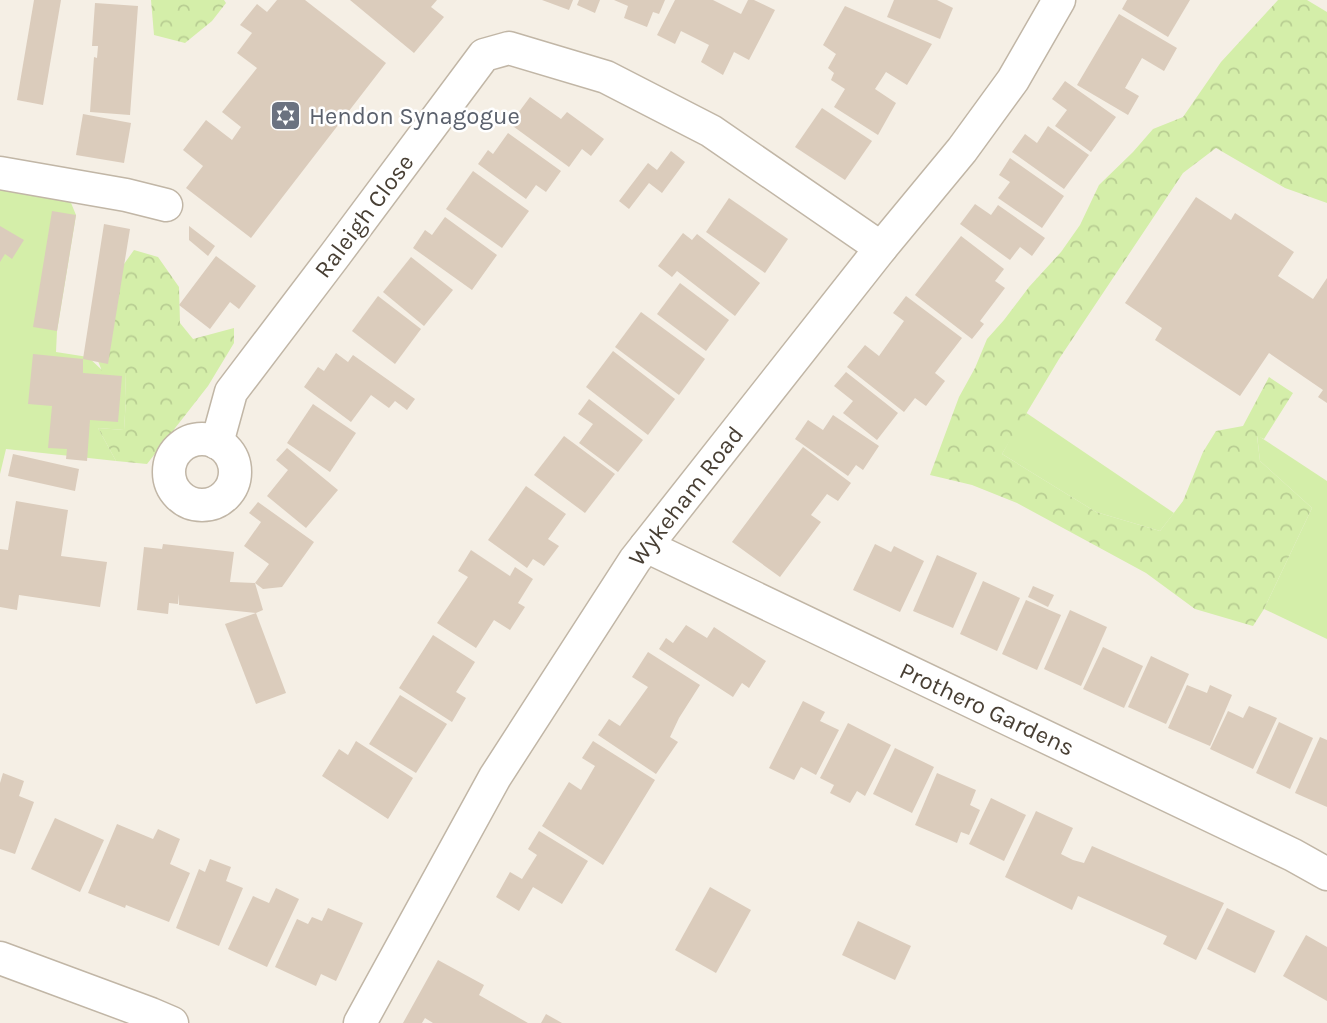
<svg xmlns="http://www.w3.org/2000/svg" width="1327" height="1023" font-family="Karla,sans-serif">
	<defs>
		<pattern id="forest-crowns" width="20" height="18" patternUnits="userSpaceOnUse" patternTransform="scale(1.75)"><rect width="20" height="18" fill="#d4eea9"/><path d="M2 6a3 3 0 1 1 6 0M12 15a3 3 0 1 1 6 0" fill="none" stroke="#b8cd92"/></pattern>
	</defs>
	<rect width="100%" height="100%" fill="#f5efe5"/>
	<g fill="#d4eea9">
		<polygon points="0,184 69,198 76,215 57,331 56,352 88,357 103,371 125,371 126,398 124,430 98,428 116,461 6,449 0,474"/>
		<polygon points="1025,412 1174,513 1160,531 1096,512 1002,454"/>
		<polygon points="1257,435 1327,481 1327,639 1264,609 1312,508 1260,461"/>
	</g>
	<g fill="url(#forest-crowns)">
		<polygon points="151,0 224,0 226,3 212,21 185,43 154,35"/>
		<polygon points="1278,0 1307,0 1327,12 1327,203 1285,188 1216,148 1183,173 1059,359 1002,454 1096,512 1160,531 1183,501 1203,452 1216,431 1243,426 1269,377 1293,393 1264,439 1257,436 1260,461 1312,508 1264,609 1253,626 1195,609 1146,573 1017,503 972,485 930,475 959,397 975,368 987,339 1004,320 1029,287 1061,252 1080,225 1099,185 1133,152 1153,129 1183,117 1221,62"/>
		<polygon points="134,250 158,257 179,287 180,323 193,339 234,328 234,343 208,386 147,464 116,461 98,428 124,430 126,398 125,372 102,371 94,351 114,278"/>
	</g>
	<g fill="#dbccbc">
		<polygon points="34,0 61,0 43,105 17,100"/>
		<polygon points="277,0 305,0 386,63 251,238 186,188 203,166 183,150 206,120 232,140 241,127 222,112 257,68 237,53 252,33 240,25 257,4 267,12"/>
		<polygon points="350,0 437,0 431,7 444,17 414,53"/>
		<polygon points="542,0 573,0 569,10"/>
		<polygon points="579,0 600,0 595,13 577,5"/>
		<polygon points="614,0 665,0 659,14 653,12 647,27 624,18 628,6"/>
		<polygon points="675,0 713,0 741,14 748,0 754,0 775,10 749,60 734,52 723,75 701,62 709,45 681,31 675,44 657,35"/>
		<polygon points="894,0 937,0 953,8 940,39 887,17"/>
		<polygon points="1127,0 1190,0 1168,37 1122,9"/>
		<polygon points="95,3 138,6 130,115 90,112 94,57 97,58 98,46 92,46"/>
		<polygon points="845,6 932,44 907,85 886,72 875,89 896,103 878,135 834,107 845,89 831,80 834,73 828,68 836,54 823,45"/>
		<polygon points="1119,14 1177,48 1164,71 1142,58 1125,88 1139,96 1128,115 1077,85"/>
		<polygon points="1065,81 1116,117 1091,152 1055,126 1067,110 1052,99"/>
		<polygon points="530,97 561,119 567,112 604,139 591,156 582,149 569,167 510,124"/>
		<polygon points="822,108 872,141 845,180 795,147"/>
		<polygon points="83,114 131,123 124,163 76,155"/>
		<polygon points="1048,126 1089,155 1064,189 1012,152 1025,134 1037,143"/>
		<polygon points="508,133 561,171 546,192 536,185 526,199 478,164 488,150 493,154"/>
		<polygon points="671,151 685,162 662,193 649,183 629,209 619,201 648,163 657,170"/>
		<polygon points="1010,158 1064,196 1042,228 998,198 1010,182 999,175"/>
		<polygon points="473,171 529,211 502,248 446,209"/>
		<polygon points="1196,197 1231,220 1235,213 1294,252 1278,276 1313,299 1327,278 1327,403 1318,397 1323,390 1269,353 1240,396 1155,340 1162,328 1125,303"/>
		<polygon points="729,198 788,239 765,273 706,232"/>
		<polygon points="975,204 991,215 998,205 1045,238 1032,256 1020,247 1010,260 960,224"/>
		<polygon points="52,211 76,215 57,331 33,327"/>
		<polygon points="445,217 497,255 472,290 413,248 425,230 432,235"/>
		<polygon points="104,224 130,229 108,364 83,359"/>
		<polygon points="0,226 24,240 12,259 5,254 0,262"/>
		<polygon points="189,226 215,246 208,256 189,240"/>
		<polygon points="683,233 692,240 697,234 760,283 735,316 677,271 672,277 658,266"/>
		<polygon points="961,236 1004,269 995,281 1005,288 980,321 984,324 972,339 915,295"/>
		<polygon points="216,256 256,286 239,309 230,302 210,329 179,305"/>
		<polygon points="411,257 453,290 424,326 383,292"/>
		<polygon points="680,283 729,320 706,351 657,314"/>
		<polygon points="378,296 421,329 395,364 352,331"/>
		<polygon points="906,296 962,338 935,373 945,381 926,406 915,398 904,412 847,367 865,345 879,356 904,321 893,313"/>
		<polygon points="641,312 705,359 679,395 615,347"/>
		<polygon points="613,351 675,399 648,435 586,387"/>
		<polygon points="336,353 348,362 353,355 415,399 407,410 395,401 389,408 371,395 351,422 304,387 318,367 324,371"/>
		<polygon points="33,354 83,359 83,373 122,376 118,422 90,420 87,461 66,459 67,449 48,448 52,406 28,404"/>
		<polygon points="846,372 898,413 877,440 843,413 853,401 834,386"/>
		<polygon points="589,399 643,440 618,472 579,443 593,424 578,414"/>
		<polygon points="313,404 356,433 330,472 287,443"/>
		<polygon points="833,415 879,446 863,470 856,465 848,476 795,439 808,420 823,430"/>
		<polygon points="564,436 615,474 585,513 534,475"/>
		<polygon points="803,447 851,483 838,501 827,494 811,515 821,522 780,577 732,542"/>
		<polygon points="287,448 338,490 306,528 267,496 288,470 276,460"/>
		<polygon points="13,454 79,469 75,491 8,476"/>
		<polygon points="526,486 566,514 548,539 559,546 544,566 533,559 527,568 488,540"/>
		<polygon points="16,501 68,510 61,556 107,562 100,607 19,595 17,610 0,607 0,549 8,550"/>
		<polygon points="258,502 314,542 282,587 263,589 255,583 269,564 244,546 261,522 249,513"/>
		<polygon points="163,544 234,552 230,582 255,583 263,610 256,613 179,605 179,594 178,604 169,603 168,614 137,610 144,547 162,549"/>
		<polygon points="875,544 891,552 894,546 924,561 900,612 853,590"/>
		<polygon points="471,550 510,576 515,567 533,579 518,603 525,607 510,630 494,620 476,648 437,623 468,577 458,571"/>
		<polygon points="937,555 977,573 953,628 913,611"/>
		<polygon points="983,581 1020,598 997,651 960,634"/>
		<polygon points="1033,586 1054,595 1048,607 1028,597"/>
		<polygon points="1026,600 1061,615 1037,670 1002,654"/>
		<polygon points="1070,610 1107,627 1081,686 1044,669"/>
		<polygon points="256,613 286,693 256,704 225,624"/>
		<polygon points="686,625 707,638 714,627 766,661 749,688 742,683 733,697 659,649 666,638 673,643"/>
		<polygon points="433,635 475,662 456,692 466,698 452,722 399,688"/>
		<polygon points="1103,647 1143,666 1124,708 1083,689"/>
		<polygon points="648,652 700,685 679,718 670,737 678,742 656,774 598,735 609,719 620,726 648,687 632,677"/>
		<polygon points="1151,656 1189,674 1166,724 1128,707"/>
		<polygon points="1187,685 1207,693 1210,685 1232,695 1210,746 1168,728"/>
		<polygon points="400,695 447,724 416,773 369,744"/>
		<polygon points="803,701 825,712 820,721 839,730 816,775 801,767 794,780 769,768"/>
		<polygon points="1249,706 1277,718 1253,769 1210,749 1228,711 1243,718"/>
		<polygon points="1279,722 1313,738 1290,789 1256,773"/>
		<polygon points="848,723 891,745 865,796 857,791 850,803 830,793 834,785 820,778"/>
		<polygon points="1320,737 1327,740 1327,807 1295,793"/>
		<polygon points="356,741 413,778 388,819 322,776 339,749 348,755"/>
		<polygon points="593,741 655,780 603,865 542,826 569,782 581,790 595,766 582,758"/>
		<polygon points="895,748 934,767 912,813 873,794"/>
		<polygon points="3,773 24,781 19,796 34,802 15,854 0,849 0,783"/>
		<polygon points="937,773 976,790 970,805 980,810 969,835 961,832 957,843 915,825"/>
		<polygon points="991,798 1026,815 1004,861 969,844"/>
		<polygon points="1036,811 1073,828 1061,854 1073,860 1084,863 1092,846 1224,903 1196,960 1163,944 1167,936 1078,896 1072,910 1005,877"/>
		<polygon points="55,818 104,840 80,892 31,869"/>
		<polygon points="117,824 153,839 158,829 180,839 170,864 190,873 169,922 126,905 125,908 88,893"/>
		<polygon points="539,831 588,861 562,904 533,887 519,911 496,897 510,872 522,879 537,855 528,849"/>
		<polygon points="210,859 231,867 226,881 243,888 219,946 176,928 199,869 205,872"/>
		<polygon points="710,887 751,910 716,973 675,950"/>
		<polygon points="276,888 299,899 267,967 228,949 253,896 269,903"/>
		<polygon points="328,908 363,923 336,981 321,974 316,986 275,967 297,919 308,924 312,917 322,921"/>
		<polygon points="1227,908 1275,931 1255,973 1207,949"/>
		<polygon points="858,921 911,946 895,980 842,955"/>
		<polygon points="1306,935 1327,947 1327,1001 1283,976"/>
		<polygon points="438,960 484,985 479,995 528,1023 433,1023 425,1018 422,1023 403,1023"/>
		<polygon points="546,1014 562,1023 541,1023"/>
	</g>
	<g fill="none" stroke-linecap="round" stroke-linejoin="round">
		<defs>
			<g id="minor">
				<polyline points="0,173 126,195 166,205"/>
				<circle cx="202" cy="472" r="33"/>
				<polyline points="217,443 231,392 335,255 484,55 509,48 606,77 711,131 881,248"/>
				<polyline points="646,546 1293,855 1327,874"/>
				<polyline points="0,958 151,1014 172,1023"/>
				<polyline points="360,1023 495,777 635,560 881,248 962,150 1013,80 1059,0"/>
			</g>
		</defs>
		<use href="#minor" stroke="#c1b6a6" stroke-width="35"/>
		<use href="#minor" stroke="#fff" stroke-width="32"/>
	</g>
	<defs>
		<symbol id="synagogue-square" viewBox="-11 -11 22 22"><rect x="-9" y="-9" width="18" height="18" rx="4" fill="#6b7280" stroke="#fff"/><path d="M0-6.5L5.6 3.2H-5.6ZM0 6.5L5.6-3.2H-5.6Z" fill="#fff"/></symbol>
	</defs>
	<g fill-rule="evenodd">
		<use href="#synagogue-square" x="268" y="98" width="35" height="35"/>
	</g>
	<g text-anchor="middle" stroke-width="5" stroke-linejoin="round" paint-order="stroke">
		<g font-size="24" fill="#5b616d" stroke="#fff" text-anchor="start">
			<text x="309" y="124">Hendon Synagogue</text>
		</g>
		<g font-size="24" fill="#483f34" stroke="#fff">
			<text transform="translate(364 216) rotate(-53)" y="8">Raleigh Close</text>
			<text transform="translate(686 496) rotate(-52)" y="8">Wykeham Road</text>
			<text transform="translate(987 709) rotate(25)" y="8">Prothero Gardens</text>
		</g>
	</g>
</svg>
